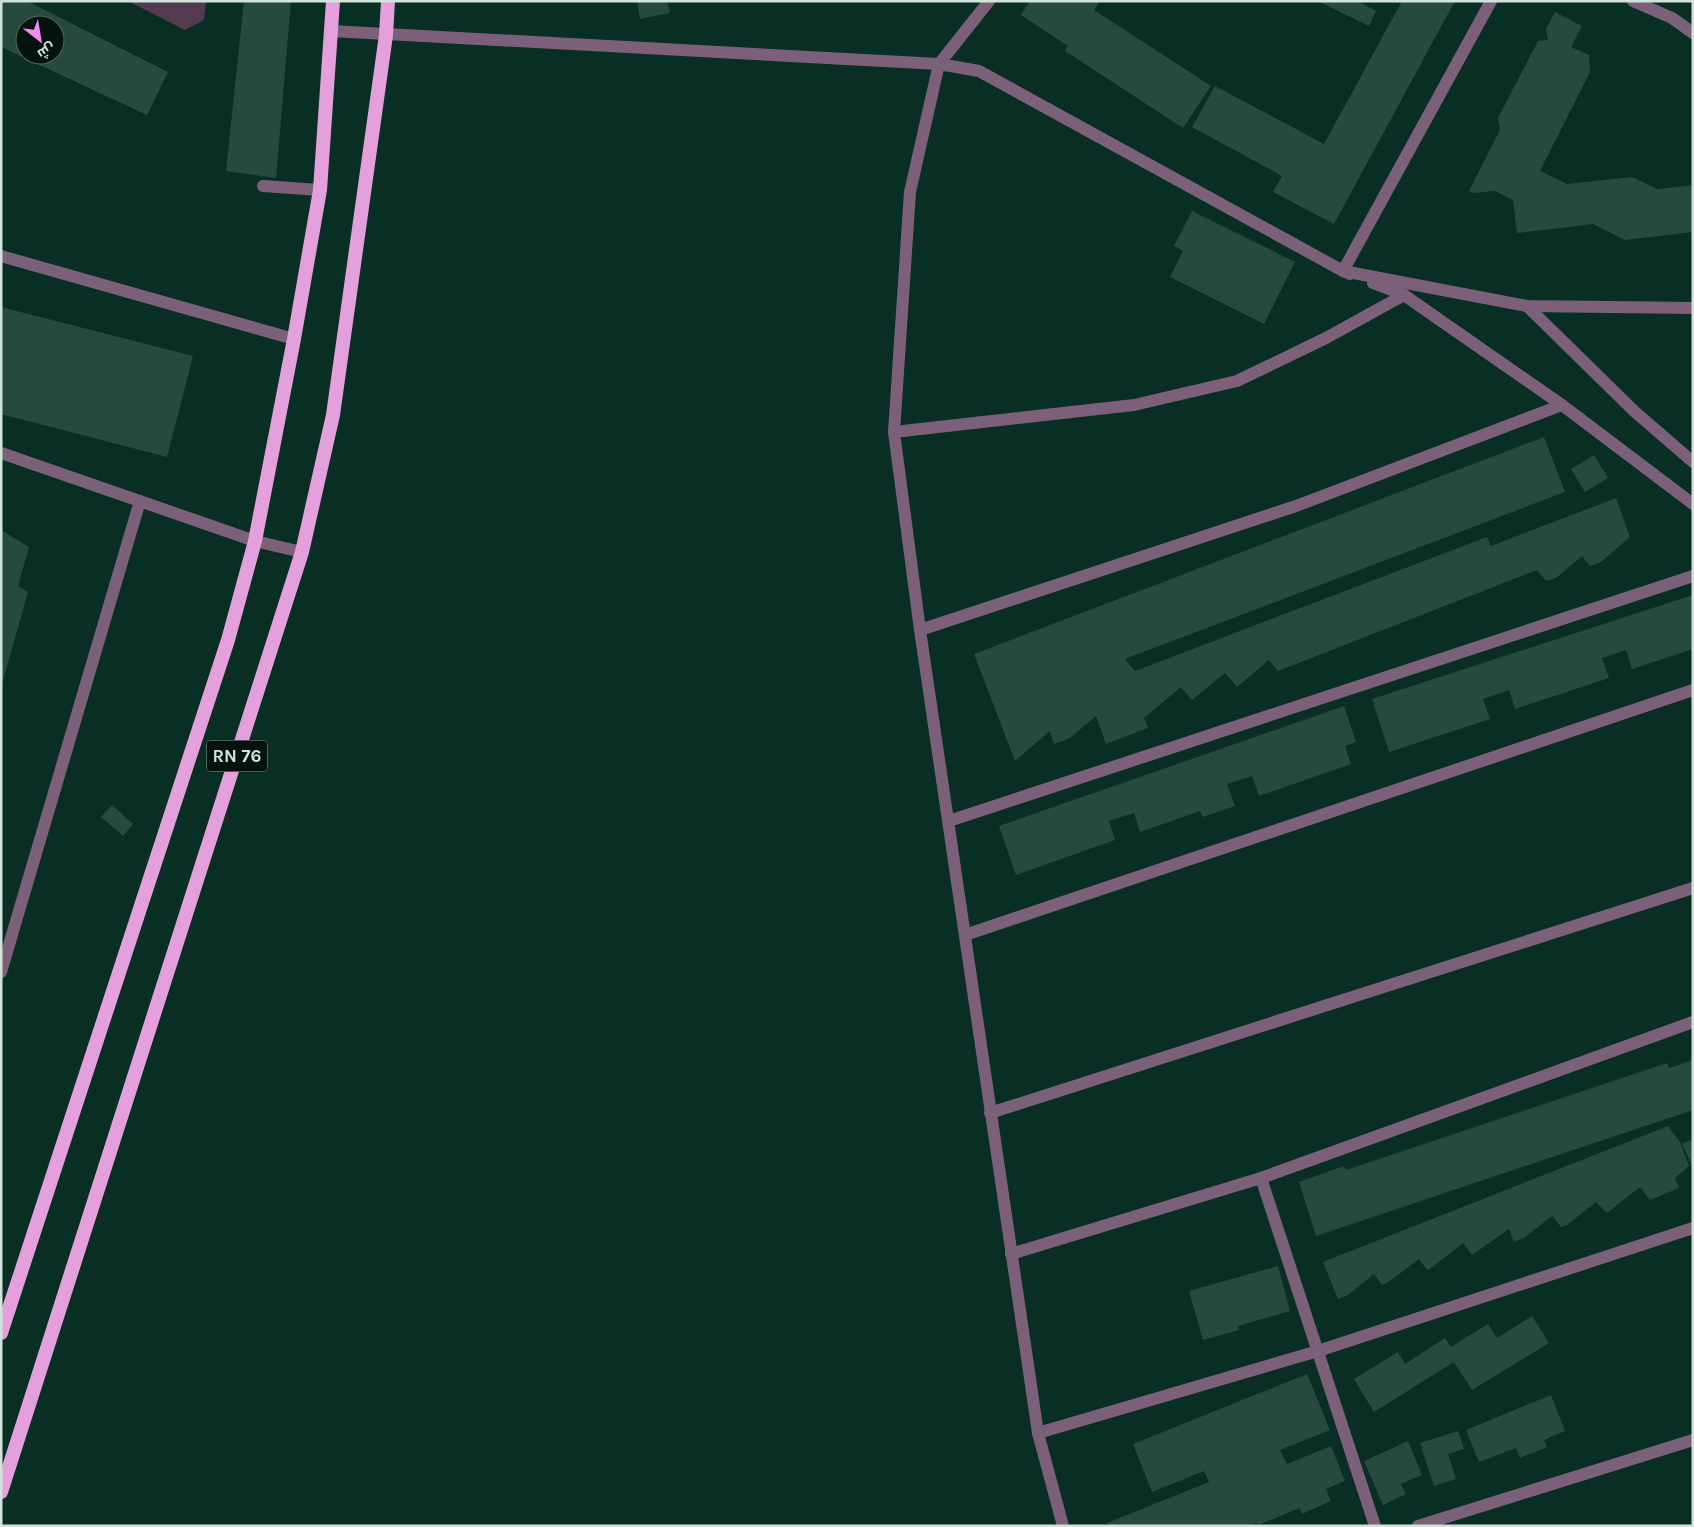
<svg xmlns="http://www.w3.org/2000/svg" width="1694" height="1527" font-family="Karla,Cairo,sans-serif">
	<rect width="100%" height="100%" fill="#092e23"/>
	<polygon fill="#533a51" points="128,1 206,1 204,20 185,30"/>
	<g fill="#274a3e" fill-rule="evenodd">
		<path d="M1,1h26l141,71 -21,43 -146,-68zM25,25h30v30h-30z"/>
		<polygon points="244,1 291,1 276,178 226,171"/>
		<polygon points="637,1 667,1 670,13 640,19"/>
		<polygon points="1030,1 1100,1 1094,10 1211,86 1183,128 1065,51 1068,46 1021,15"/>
		<polygon points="1318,1 1357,1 1376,11 1369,26"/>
		<polygon points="1402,1 1455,1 1334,224 1273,192 1282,176 1192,127 1215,86 1324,144"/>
		<polygon points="1555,12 1582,26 1571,47 1589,55 1590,72 1540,171 1567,184 1632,177 1657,189 1693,185 1693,232 1625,240 1593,224 1517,233 1513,200 1495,191 1474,193 1469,191 1500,130 1498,118 1538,41 1548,40 1546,29"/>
		<polygon points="1192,211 1295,262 1264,324 1170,277 1183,251 1174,246"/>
		<polygon points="1,307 193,356 167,457 1,414"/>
		<polygon points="1544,437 1565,492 1125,659 1135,671 1487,537 1491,546 1616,498 1630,537 1601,562 1590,566 1582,556 1556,578 1546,581 1537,570 1278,671 1269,660 1237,687 1225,673 1192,700 1181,687 1144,718 1148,728 1106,744 1096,716 1070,738 1054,744 1050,731 1015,761 974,654"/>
		<polygon points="1594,455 1608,478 1585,492 1571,469"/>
		<polygon points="1,530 29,547 18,586 28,592 2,684"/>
		<polygon points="1693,595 1693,649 1632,669 1626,650 1602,658 1609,678 1515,709 1509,690 1483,699 1490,719 1389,752 1372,699"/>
		<polygon points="1344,706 1356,742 1345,746 1351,764 1259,796 1252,776 1227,784 1235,806 1203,817 1200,811 1140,832 1134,813 1109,821 1115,840 1016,875 999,826"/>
		<polygon points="112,805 133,824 123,836 101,817"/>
		<polygon points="1693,1060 1693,1110 1316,1236 1299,1182 1344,1166 1346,1170 1667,1063 1669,1068"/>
		<polygon points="1668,1126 1680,1142 1689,1166 1675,1178 1679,1188 1650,1200 1640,1187 1607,1213 1596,1202 1567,1225 1561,1227 1552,1216 1524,1238 1514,1242 1509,1229 1472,1255 1463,1243 1430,1269 1427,1270 1419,1259 1390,1281 1382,1285 1374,1274 1348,1295 1338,1299 1323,1262"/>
		<polygon points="1693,1139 1693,1168 1682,1144"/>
		<polygon points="1278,1266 1290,1311 1238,1326 1239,1330 1203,1340 1189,1291"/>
		<polygon points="1532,1316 1549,1343 1472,1390 1454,1362 1374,1412 1354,1379 1398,1352 1405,1364 1445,1338 1451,1347 1488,1324 1497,1338"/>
		<polygon points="1307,1374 1330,1430 1280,1450 1287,1464 1331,1446 1345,1481 1326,1489 1331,1501 1302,1514 1300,1508 1258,1525 1257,1523 1249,1526 1109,1526 1107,1523 1209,1482 1204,1471 1152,1492 1133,1444"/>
		<polygon points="1551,1395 1565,1431 1544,1440 1547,1447 1520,1458 1516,1448 1479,1462 1466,1430"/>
		<polygon points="1458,1431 1464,1449 1448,1454 1456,1479 1434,1486 1420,1443"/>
		<polygon points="1408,1441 1422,1475 1401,1484 1406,1494 1383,1505 1364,1461"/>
	</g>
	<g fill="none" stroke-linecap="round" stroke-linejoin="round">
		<g stroke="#7c5f79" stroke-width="12">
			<polyline points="263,186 320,190"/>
			<polyline points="1,256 294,339"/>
			<polyline points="1527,306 1634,411 1693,462"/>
		</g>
		<g stroke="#7c5f79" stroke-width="12">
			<polyline points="989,1 939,64 979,71 1343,271 1527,306 1693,308"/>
			<polyline points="1633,1 1672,18 1693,33"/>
			<polyline points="331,31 939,64 910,192 894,432 920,630 1038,1433 1063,1526"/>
			<polyline points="1350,274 1343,271 1491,1"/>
			<polyline points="1373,283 1404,295 1562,405 1693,504"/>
			<polyline points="894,432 1134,405 1237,381 1326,338 1404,295"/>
			<polyline points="1,453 255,541 302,552"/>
			<polyline points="920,630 1296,506 1562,405"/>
			<polyline points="949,821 1693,576"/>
			<polyline points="965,935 1693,690"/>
			<polyline points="1,972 140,501"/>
			<polyline points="990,1113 1693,888"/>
			<polyline points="1261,1178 1375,1526"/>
			<polyline points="1011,1254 1261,1178 1693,1022"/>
			<polyline points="1038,1433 1318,1351 1693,1228"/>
			<polyline points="1418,1526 1693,1440"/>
		</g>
		<g stroke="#e3a0dc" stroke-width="14">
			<polyline points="1,1333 228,640 255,541 294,339 320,190 333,1"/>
			<polyline points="1,1492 302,552 333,415 386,35 388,1"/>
		</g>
	</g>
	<g text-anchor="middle" stroke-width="4" stroke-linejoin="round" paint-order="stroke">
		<rect fill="#05130e" stroke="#94a59e" stroke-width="1" x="207" y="740.5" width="60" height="31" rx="4"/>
		<g font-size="18" font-weight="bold" fill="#d1e4dc">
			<text x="237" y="762">RN 76</text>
		</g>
	</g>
	<rect width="1694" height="1527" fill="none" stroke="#d1e4dc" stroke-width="5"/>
	<g transform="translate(40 40) rotate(149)"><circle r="24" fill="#05130e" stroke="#576760"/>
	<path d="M0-4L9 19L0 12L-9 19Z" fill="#f689ee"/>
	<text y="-8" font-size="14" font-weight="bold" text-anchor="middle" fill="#d1e4dc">ش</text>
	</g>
</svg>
